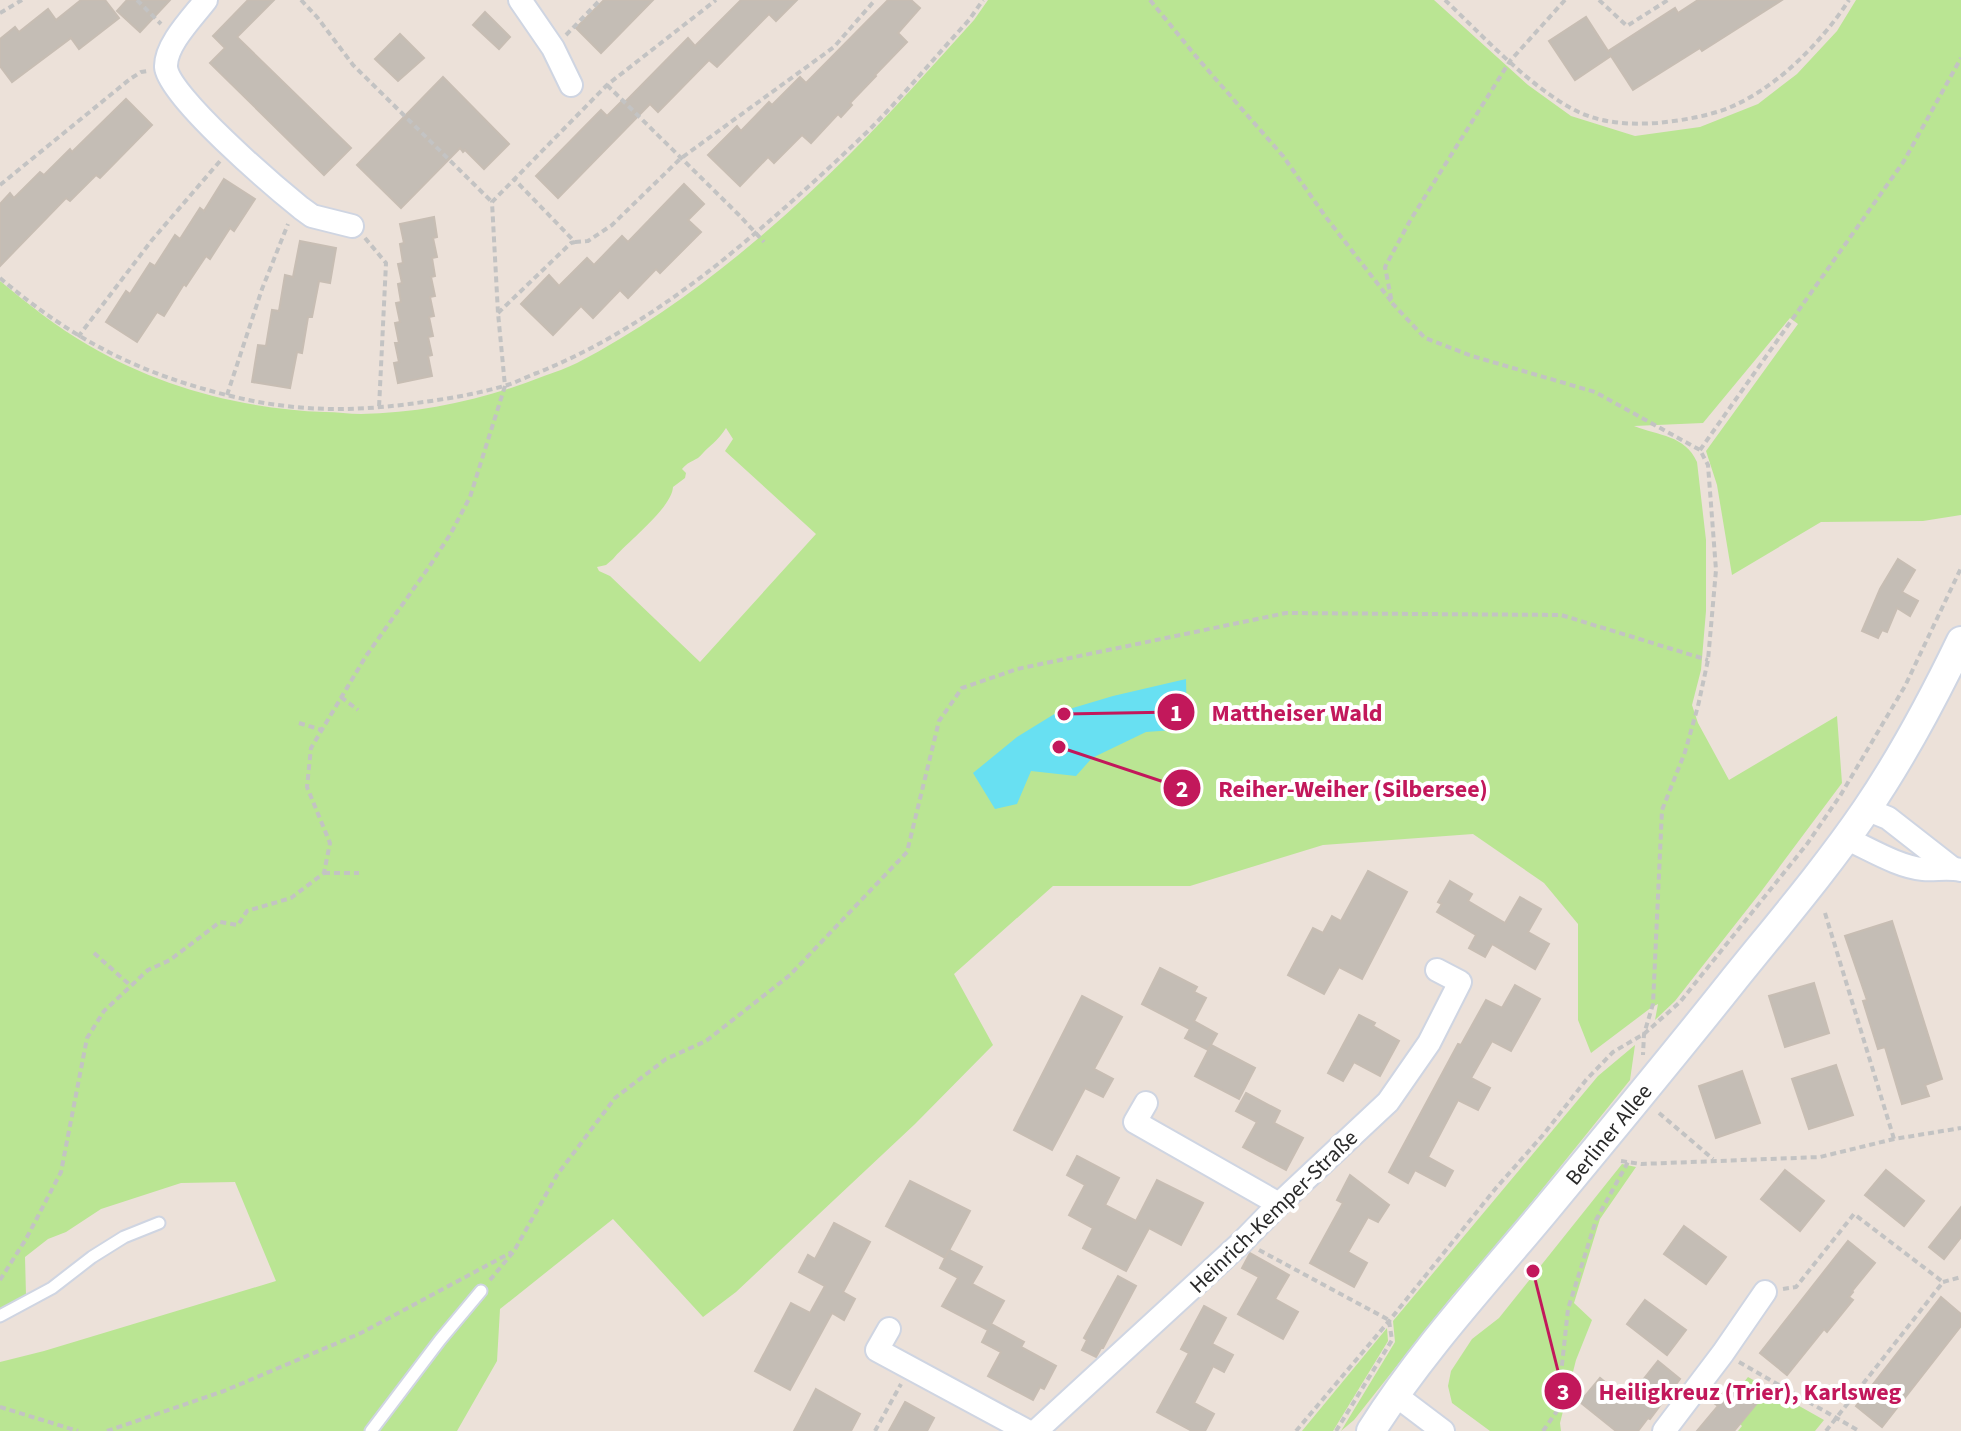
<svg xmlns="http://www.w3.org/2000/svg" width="1961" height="1431" font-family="'Source Sans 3',sans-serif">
	<rect width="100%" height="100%" fill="#ece1d9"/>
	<g fill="#bae593" fill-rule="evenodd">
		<path d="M988,0h446l94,85 43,31 64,20 65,-9 58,-23 39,-30 40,-43 19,-31h105v515l-38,6 -102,1 -89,53 -15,-90 -11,-34 92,-127 -8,-6 -87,105 -69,3c25,10 51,9 63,36l9,78v71l-5,59 -9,35 6,18 31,57 108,-64 5,67 -82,110 -85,108 -20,19 3,-16 -6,3 -61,46 -13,-33v-96l-34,-41 -71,-49 -150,11 -133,41h-137l-99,88 39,71 -78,79 -179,168 -33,25 -90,-98 -113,90 -3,52 -40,70h-457v-69l44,-11 232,-70 -41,-99 -54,1 -80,26 -35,23 -18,7 -23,18 1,38 -26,16v-1030c28,23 57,46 88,64 71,42 155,64 237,67 12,0 24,2 36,2 62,-1 125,-15 183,-38 11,-4 23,-8 33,-13 102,-53 192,-129 273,-209 43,-43 83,-89 124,-134zM726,428l7,11 -8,12 91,83 -116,128 -90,-86 -11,-5 -2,-4 9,-2 7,-6c14,-17 59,-51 60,-72l12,-9 1,-5 -4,-4c6,-7 9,-7 16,-11 4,-3 6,-7 10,-10 8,-7 12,-11 18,-20z"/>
		<polygon points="1635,1045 1630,1080 1515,1223 1452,1296 1354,1420 1341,1431 1395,1342 1393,1321 1598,1076"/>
		<polygon points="1622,1164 1636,1167 1600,1219 1574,1303 1592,1320 1576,1360 1560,1423 1561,1431 1490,1431 1452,1403 1448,1386 1451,1371 1472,1339 1499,1318"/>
		<polygon points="1387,1328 1388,1341 1333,1431 1302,1431"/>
		<polygon points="1748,1377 1824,1420 1815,1431 1738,1431 1742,1426 1740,1424 1758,1402 1740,1387"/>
	</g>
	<polygon fill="#68e0f2" points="1186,679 1187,729 1146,732 1092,758 1076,776 1031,771 1017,804 995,809 973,773 1017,737 1056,713 1113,696"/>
	<g fill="#c4bdb5" stroke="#c7bdb3" stroke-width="2">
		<polygon points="81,0 105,0 119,18 79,49 71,38 12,82 0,66 0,39 15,27 19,32 48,9 56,20"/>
		<polygon points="127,0 170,0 140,32 117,11"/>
		<polygon points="248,0 274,0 237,37 351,148 324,175 210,63 225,48 213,36"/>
		<polygon points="604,0 653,0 601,53 576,28"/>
		<polygon points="741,0 797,0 776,21 769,14 717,67 709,60 658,112 650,104 558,198 536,176 601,110 607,116 621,102 623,104 688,38 695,46"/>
		<polygon points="888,0 911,0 920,8 898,33 907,42 875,75 876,76 850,103 852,105 841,117 838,114 811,143 802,135 774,163 768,157 740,186 708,155 737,126 741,131 769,102 772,105 800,77 806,83"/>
		<polygon points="1698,0 1782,0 1702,51 1700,48 1633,90 1611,56 1575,80 1549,41 1586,17 1608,51 1675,8 1678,13"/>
		<polygon points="485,12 510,37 499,49 473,25"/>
		<polygon points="400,34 424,58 398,81 375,59"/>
		<polygon points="443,77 509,144 484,169 465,150 463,152 460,148 401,208 357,165"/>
		<polygon points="126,99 152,125 100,178 96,175 70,201 66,198 0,266 0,204 10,193 14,198 40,172 44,175 70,149 72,152"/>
		<polygon points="224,179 255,199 234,231 230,228 210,259 206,256 186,286 184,284 164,316 157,312 137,342 106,322 126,291 130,294 150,263 155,266 175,235 180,239 200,208 204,211"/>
		<polygon points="684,184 704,204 688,220 701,232 660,273 656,269 628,298 620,290 593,318 581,306 553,335 521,304 549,275 559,286 587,258 594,265 622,236 628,242"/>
		<polygon points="434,217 437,237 433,238 437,257 432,258 435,276 431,277 435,296 430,297 434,316 429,317 433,336 428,337 432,355 428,356 432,376 398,383 394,363 399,362 395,343 399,343 395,323 400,322 396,303 401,302 398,284 402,283 398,264 403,263 400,244 404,243 400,224"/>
		<polygon points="300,241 336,248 330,283 319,281 312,317 308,317 302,353 297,352 290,388 252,382 258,345 266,346 272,310 279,311 285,275 293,277"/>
		<polygon points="1898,559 1915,570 1902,592 1918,601 1910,616 1897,608 1887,632 1882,630 1878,638 1862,631 1880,589"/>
		<polygon points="1368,871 1407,892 1362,979 1339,967 1324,994 1288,975 1313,928 1323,933 1332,916 1341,921"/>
		<polygon points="1450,881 1472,894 1468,901 1505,923 1520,897 1541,909 1528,932 1549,944 1535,969 1492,944 1485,957 1469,948 1476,935 1437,912 1442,904 1438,902"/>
		<polygon points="1892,921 1942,1079 1925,1085 1929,1096 1902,1104 1885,1047 1878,1049 1863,1001 1867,1000 1845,936"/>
		<polygon points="1160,968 1197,987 1194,992 1206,998 1194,1021 1217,1034 1208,1050 1185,1038 1190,1029 1142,1004"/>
		<polygon points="1814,983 1829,1033 1785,1047 1769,996"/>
		<polygon points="1515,985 1540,999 1511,1051 1492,1041 1471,1078 1490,1088 1478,1110 1458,1100 1428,1157 1453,1171 1445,1186 1415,1170 1408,1183 1389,1172 1458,1044 1461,1045 1486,1000 1502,1008"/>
		<polygon points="1082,996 1122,1017 1094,1069 1113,1079 1103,1097 1085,1088 1052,1150 1014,1130"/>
		<polygon points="1359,1015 1375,1023 1373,1026 1399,1041 1380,1076 1354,1062 1343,1081 1328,1073"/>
		<polygon points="1211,1045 1255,1068 1239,1099 1195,1076"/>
		<polygon points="1836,1065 1853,1115 1809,1129 1792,1079"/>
		<polygon points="1742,1071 1760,1123 1716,1138 1699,1086"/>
		<polygon points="1246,1093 1280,1111 1274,1123 1303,1138 1286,1170 1243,1147 1257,1122 1236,1111"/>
		<polygon points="1077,1156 1119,1178 1105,1205 1136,1221 1157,1180 1203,1203 1181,1245 1149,1228 1126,1271 1083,1248 1093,1228 1069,1215 1085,1185 1067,1175"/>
		<polygon points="1785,1170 1824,1201 1800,1231 1761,1199"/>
		<polygon points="1886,1170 1924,1201 1904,1226 1865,1195"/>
		<polygon points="1350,1175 1389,1205 1378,1222 1368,1217 1348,1252 1367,1263 1354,1287 1310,1263 1343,1203 1337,1200"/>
		<polygon points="910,1181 970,1211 945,1258 886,1226"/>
		<polygon points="1961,1207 1961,1237 1944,1259 1929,1247"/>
		<polygon points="834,1223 870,1242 843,1292 855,1299 844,1320 832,1313 790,1390 755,1371 791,1303 810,1313 825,1286 799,1272 808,1255 815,1259"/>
		<polygon points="1684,1226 1726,1257 1706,1284 1664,1254"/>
		<polygon points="1848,1241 1875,1263 1852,1291 1853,1292 1849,1297 1853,1300 1827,1332 1824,1329 1787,1375 1760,1353"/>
		<polygon points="949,1250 982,1267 972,1284 1004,1301 991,1324 1024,1342 1021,1347 1056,1366 1044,1389 1040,1387 1033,1400 988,1376 1001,1352 982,1342 988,1330 942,1306 958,1278 940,1268"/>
		<polygon points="1250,1253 1289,1275 1275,1299 1298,1312 1283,1339 1238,1314 1259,1277 1242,1268"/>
		<polygon points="1118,1276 1136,1286 1103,1348 1101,1348 1096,1357 1082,1350 1087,1340 1084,1338"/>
		<polygon points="1941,1297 1961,1314 1961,1326 1882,1427 1856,1406"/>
		<polygon points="1645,1300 1686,1330 1667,1355 1627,1324"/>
		<polygon points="1204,1306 1226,1318 1212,1344 1233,1355 1224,1372 1213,1366 1194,1403 1214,1414 1205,1431 1192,1431 1157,1412 1189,1353 1181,1349"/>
		<polygon points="1658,1361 1680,1379 1650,1419 1648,1418 1638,1431 1616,1431 1580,1402 1600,1378 1627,1400"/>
		<polygon points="1732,1381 1758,1402 1734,1431 1697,1431 1718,1406 1714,1403"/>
		<polygon points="816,1389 860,1414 851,1431 794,1431"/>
		<polygon points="905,1402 934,1418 927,1431 889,1431"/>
	</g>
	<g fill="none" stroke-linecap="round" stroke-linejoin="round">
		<defs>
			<g id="service">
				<polyline points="0,1316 52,1288 92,1257 124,1237 159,1223"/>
				<polyline points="371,1431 440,1340 481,1291"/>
			</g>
			<g id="minor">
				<path d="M206,0c-13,17 -41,45 -40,67 2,29 109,120 135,141l11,8 40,10"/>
				<polyline points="520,0 553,48 571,85"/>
				<polyline points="1866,809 1888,818 1952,868"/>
				<path d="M1845,838c23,10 53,29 78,31 13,1 25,-2 38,1"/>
				<polyline points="1146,1103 1135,1122 1279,1204"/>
				<polyline points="889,1329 877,1350 1027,1431"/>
				<polyline points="1394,1394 1443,1431"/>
				<polyline points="1036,1431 1243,1241 1279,1204 1388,1102 1429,1043 1460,982 1437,970"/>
				<polyline points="1664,1431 1723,1353 1765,1292"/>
			</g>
			<path id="tertiary" d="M1371,1431c50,-79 113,-147 173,-219 63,-76 126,-152 188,-230 45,-56 93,-112 134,-172 36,-53 67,-111 95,-169"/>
		</defs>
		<use href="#service" stroke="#cfd5e2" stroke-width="15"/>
		<use href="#minor" stroke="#cfd5e2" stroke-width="26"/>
		<use href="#tertiary" stroke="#cfd5e2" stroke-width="32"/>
		<g stroke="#c3c3c3" stroke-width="4" stroke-dasharray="6 4" stroke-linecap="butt">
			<polyline points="137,0 161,24"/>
			<polyline points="301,0 317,17 353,65 492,202"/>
			<polyline points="1150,0 1199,60 1283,156 1325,216 1391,301"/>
			<path d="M1445,0c37,35 80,82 124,107 27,16 57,18 88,16 20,-2 40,-5 60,-11 52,-16 103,-67 132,-112"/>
			<polyline points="1565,0 1510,61 1411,219 1385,267 1392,303 1425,338 1472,356 1595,392 1700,450 1708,465 1716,570 1708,660 1698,706 1685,752 1662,810 1653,1004 1644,1034 1643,1055"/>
			<polyline points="1599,0 1627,26 1668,0"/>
			<polyline points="0,13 22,0"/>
			<polyline points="566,35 600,0"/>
			<polyline points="607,85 739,215 764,242"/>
			<polyline points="0,185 130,79 141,72 148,71"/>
			<polyline points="365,238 386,263 379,408"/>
			<polyline points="575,242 588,241 612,225 680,159 834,47 875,0"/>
			<path d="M0,278c73,62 141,97 235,119 59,14 113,15 174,7 31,-4 64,-9 95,-18 11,-3 22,-9 33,-13 67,-27 125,-65 181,-109 52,-42 101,-86 149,-132 36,-36 68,-75 102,-112l14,-20"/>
			<polyline points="498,313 571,243 575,242 514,179"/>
			<polyline points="78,337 152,240 220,161"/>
			<polyline points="227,395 262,289 288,224"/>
			<polyline points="1700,450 1904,161 1961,58"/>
			<polyline points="341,697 358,710"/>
			<polyline points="299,723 322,730"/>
			<polyline points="324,873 359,873"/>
			<polyline points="1825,913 1894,1139"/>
			<polyline points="94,953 131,986"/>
			<polyline points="1659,1113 1713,1159"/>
			<polyline points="1621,1161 1641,1164 1820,1157 1894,1139 1961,1128"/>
			<polyline points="1259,1250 1389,1320"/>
			<polyline points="0,1280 26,1239 61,1172 87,1038 104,1011 148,970 170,960 220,922 238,925 247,911 291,898 324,873 330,843 307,787 311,748 366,656 429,567 451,533 470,497 505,386 498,313 492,202 607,85 716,0"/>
			<polyline points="490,1280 514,1251 557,1175 615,1098 666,1059 706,1041 790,975 907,852 939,721 962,688 1017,669 1286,613 1561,615 1708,660"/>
			<polyline points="1943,1282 1961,1277"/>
			<polyline points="1783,1289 1796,1287 1854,1214 1943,1282"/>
			<polyline points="1739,1362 1859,1431"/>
			<polyline points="0,1407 78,1431"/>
			<polyline points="107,1431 224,1391 361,1333 512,1252"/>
			<polyline points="875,1431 901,1384"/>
			<polyline points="1296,1431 1389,1321 1496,1188 1543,1135 1586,1080 1613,1052 1644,1034 1680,1002 1807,844 1840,796 1905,686 1961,568"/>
			<polyline points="1336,1431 1392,1340 1389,1321"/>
			<polyline points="1543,1431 1557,1411 1568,1309 1596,1220 1628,1162"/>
			<polyline points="1826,1431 1943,1282"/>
		</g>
		<use href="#service" stroke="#fff" stroke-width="11"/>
		<use href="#minor" stroke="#fff" stroke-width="22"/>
		<use href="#tertiary" stroke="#fff" stroke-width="28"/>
	</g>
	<g text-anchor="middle" stroke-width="8" stroke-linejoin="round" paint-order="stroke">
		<g font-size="22" fill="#292929" stroke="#fff">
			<text transform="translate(1608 1134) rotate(-51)" y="8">Berliner Allee</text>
			<text transform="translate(1273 1211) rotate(-44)" y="8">Heinrich-Kemper-Straße</text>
		</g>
	</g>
	<path fill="none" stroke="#c2185b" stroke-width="3" d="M1064 714L1176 712M1059 747L1182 788M1533 1271L1563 1391"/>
	<g fill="#c2185b" stroke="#fff" stroke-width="3">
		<circle cx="1064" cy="714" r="8"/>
		<circle cx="1059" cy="747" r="8"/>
		<circle cx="1533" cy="1271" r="8"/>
		<circle cx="1176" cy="712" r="20"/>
		<circle cx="1182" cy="788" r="20"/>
		<circle cx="1563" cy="1391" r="20"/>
	</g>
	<g font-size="24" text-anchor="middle" font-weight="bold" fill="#fff">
		<text x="1176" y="721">1</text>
		<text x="1182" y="797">2</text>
		<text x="1563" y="1400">3</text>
	</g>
	<g font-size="24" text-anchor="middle" font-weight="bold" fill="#c2185b" stroke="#fff" stroke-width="8" stroke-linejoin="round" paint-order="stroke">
		<text x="1297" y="721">Mattheiser Wald</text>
		<text x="1353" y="797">Reiher-Weiher (Silbersee)</text>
		<text x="1750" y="1400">Heiligkreuz (Trier), Karlsweg</text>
	</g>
</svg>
